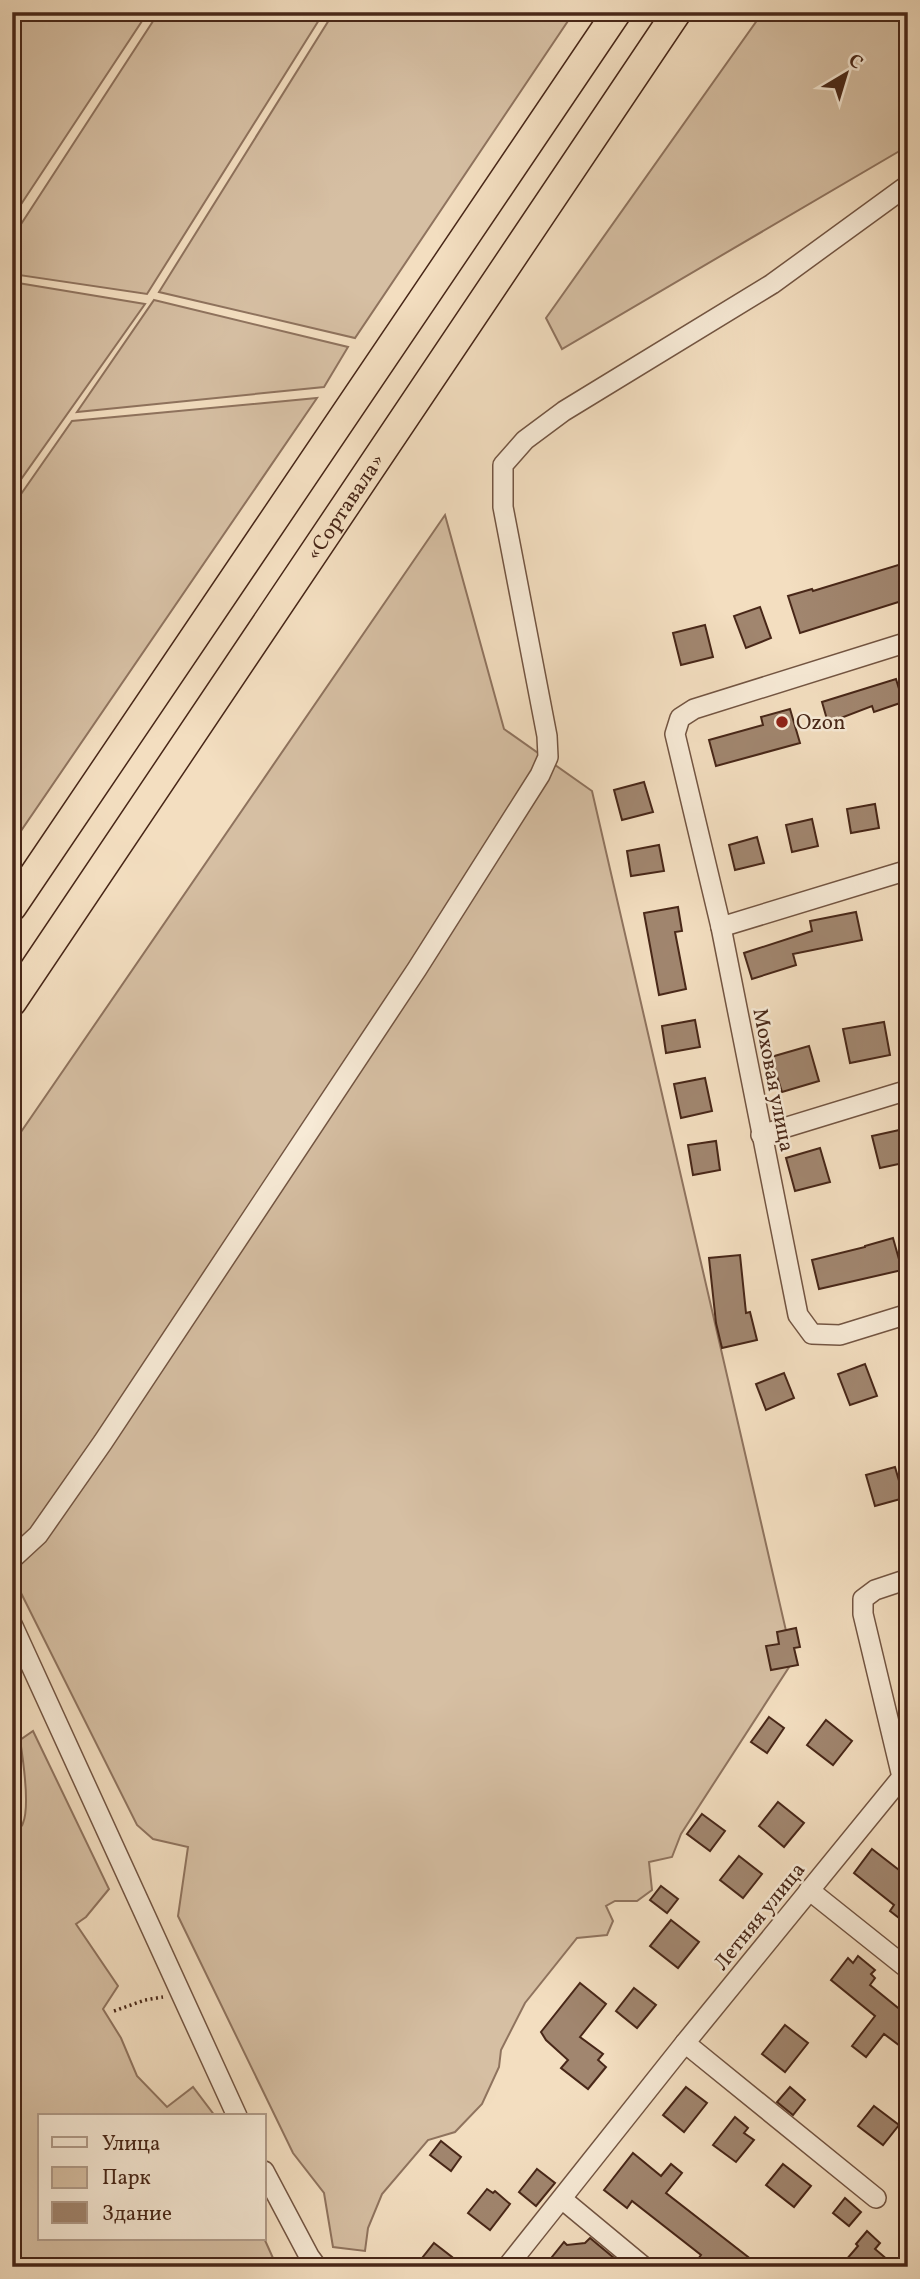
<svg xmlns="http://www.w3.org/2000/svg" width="920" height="2279" font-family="Vollkorn,serif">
	<rect width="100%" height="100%" fill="#f3dec0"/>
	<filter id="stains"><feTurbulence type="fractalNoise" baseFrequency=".00286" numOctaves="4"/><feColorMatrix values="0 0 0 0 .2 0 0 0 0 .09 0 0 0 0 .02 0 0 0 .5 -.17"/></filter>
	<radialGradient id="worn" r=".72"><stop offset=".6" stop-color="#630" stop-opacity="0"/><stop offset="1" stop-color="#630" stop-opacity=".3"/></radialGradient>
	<g fill="#d6bfa3" stroke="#8f735e" stroke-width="2">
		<polygon points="12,12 148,12 12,218"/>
		<polygon points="159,12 324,12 147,294 12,274 12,238"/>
		<polygon points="334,12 574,12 355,338 159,292"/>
		<polygon points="763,12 908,12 908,146 562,349 546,318"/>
		<polygon points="12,282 145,304 12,492"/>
		<polygon points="154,300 348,347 324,387 77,412"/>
		<polygon points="317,398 12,844 12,507 72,421"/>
		<polygon points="445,515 504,729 592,791 793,1661 681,1834 672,1857 649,1862 652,1890 637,1901 615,1901 606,1906 613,1921 607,1935 577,1938 525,2003 501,2050 499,2067 482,2104 455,2132 428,2140 382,2194 368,2228 365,2251 333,2247 324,2193 293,2153 178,1916 188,1847 153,1839 137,1825 12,1575 12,1471 19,1458 12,1444 12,1145"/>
		<path d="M33,1731l76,158 -23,28 -10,7 42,62 -15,23 18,29 16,38 30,31 26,-20 22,29h-175v123l224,-1 13,29h-265v-431c3,-4 10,-8 11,-13 7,-17 0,-64 -3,-83z"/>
	</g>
	<g fill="#a1866f" stroke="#482718" stroke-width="2">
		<polygon points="908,562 908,599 800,633 788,596 812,589 813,591"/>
		<polygon points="760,607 771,638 746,648 734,616"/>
		<polygon points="705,625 713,657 681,665 673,633"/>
		<polygon points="896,679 903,702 874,712 872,706 828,723 822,702"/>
		<polygon points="790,709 800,743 716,766 709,740 763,725 761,717"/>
		<polygon points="644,782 653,812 622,820 614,790"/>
		<polygon points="875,804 879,828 851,833 847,809"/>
		<polygon points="812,819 818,846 792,852 786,825"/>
		<polygon points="757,837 764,863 735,870 729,845"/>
		<polygon points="659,845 664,871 631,876 627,851"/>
		<polygon points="678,907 682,931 675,932 686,989 659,995 644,913"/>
		<polygon points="856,912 862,940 793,954 796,965 752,979 744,953 812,931 810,921"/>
		<polygon points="695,1020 700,1047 666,1053 662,1026"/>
		<polygon points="884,1022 890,1055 850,1063 843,1029"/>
		<polygon points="809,1046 819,1081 782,1092 771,1057"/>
		<polygon points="705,1078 712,1111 681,1118 674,1084"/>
		<polygon points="904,1129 908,1145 908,1162 880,1168 872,1136"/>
		<polygon points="716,1141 720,1170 693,1175 688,1145"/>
		<polygon points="820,1148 830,1182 795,1191 786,1158"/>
		<polygon points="893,1238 902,1270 819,1289 812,1260 865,1247 865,1246"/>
		<polygon points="740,1255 746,1313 750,1312 757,1340 722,1348 716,1323 709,1258"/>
		<polygon points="865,1364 877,1396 850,1405 838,1374"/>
		<polygon points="784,1373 794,1398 766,1410 756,1384"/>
		<polygon points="895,1467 904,1498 875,1506 866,1475"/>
		<polygon points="796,1628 800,1647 794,1648 798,1665 771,1670 766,1646 779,1644 777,1632"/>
		<polygon points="769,1717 784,1728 767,1753 751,1742"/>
		<polygon points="826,1720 852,1741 833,1765 807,1745"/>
		<polygon points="778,1802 804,1823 784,1847 759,1826"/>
		<polygon points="702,1814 725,1831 710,1851 687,1834"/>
		<polygon points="872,1849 908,1877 908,1925 890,1911 894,1905 854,1873"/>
		<polygon points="739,1856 762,1874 743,1898 720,1880"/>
		<polygon points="661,1886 678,1899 667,1913 650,1900"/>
		<polygon points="671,1920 699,1942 678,1968 650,1946"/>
		<polygon points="858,1956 875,1970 871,1974 875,1978 870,1985 908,2016 908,2052 884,2034 866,2057 852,2046 875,2016 831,1980 848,1958 853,1963"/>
		<polygon points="580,1983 606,2004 580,2037 603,2054 598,2060 606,2067 588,2089 561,2068 568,2060 546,2040 541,2032"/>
		<polygon points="634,1988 656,2005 637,2028 616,2011"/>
		<polygon points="785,2025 808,2043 785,2072 762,2054"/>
		<polygon points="686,2087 707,2103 684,2132 663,2115"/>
		<polygon points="790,2087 805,2100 793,2115 777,2102"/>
		<polygon points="874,2106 899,2125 883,2145 858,2126"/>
		<polygon points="735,2117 748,2128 744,2133 754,2140 736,2162 713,2145"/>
		<polygon points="441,2141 461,2157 451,2171 430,2155"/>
		<polygon points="633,2153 661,2176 671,2164 682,2173 666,2193 761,2267 692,2267 701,2255 632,2201 627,2208 604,2190"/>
		<polygon points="783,2164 811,2186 794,2207 766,2185"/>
		<polygon points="537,2169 555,2183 536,2206 519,2192"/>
		<polygon points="487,2189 493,2193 495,2191 510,2204 490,2230 468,2213"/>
		<polygon points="845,2198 861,2212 849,2226 833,2213"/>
		<polygon points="867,2231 880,2243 875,2249 896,2267 840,2267 858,2246 856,2244"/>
		<polygon points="590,2238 614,2258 607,2267 544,2267 564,2242 567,2245 585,2243"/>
		<polygon points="434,2243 452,2257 444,2267 415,2267"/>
	</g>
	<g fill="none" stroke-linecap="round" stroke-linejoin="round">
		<defs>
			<g id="minor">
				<polyline points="908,642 694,709 680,718 675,734 721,927 798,1315 812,1334 840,1335 908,1314"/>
				<polyline points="721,927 908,870"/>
				<polyline points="761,1135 908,1090"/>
				<polyline points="12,1559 38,1535 103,1442 417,969 540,775 548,757 547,736 503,507 503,465 525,440 564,411 772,284 908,185"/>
				<polyline points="12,1624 237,2116"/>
				<polyline points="809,1890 908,1969"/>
				<polyline points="685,2043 876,2198"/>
				<polyline points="264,2171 309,2256 317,2267"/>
				<polyline points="562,2199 644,2267"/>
				<polyline points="507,2267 685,2043 902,1777 863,1614 863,1599 875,1590 908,1579"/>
			</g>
			<g id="highway">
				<polyline points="12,907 617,12"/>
				<path id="s1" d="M12,1002l665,-990"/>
			</g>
		</defs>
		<use href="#minor" stroke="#735542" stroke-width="22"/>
		<use href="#highway" stroke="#482718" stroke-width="31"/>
		<polyline stroke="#482718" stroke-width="3.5" stroke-dasharray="2 3.5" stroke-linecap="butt" points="114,2011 145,2000 163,1997"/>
		<use href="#minor" stroke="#f7ead6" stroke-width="19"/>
		<use href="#highway" stroke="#f3dec0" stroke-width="28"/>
	</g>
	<circle fill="#8f2418" stroke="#f7ead6" stroke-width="2.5" cx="782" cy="722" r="7"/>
	<g text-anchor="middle" stroke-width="5" stroke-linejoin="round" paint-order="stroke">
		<g font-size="21" fill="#482718" stroke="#f7ead6">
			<text dy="7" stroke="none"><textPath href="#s1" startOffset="597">«Сортавала»</textPath></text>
			<text transform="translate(774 1080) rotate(79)" y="7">Моховая улица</text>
			<text transform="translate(759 1916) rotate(-51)" y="7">Летняя улица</text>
		</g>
		<g font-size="21" fill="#482718" stroke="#f7ead6" text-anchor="start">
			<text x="796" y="729">Ozon</text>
		</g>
	</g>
	<rect width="920" height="2279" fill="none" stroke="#f3dec0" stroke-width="42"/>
	<rect x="14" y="14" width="892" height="2251" fill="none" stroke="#482718" stroke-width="3.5"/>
	<rect x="21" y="21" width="878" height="2237" fill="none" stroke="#482718" stroke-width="2"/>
	<rect x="38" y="2114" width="228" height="126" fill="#f7ead6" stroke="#b19c8a" stroke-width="2"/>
	<rect x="52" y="2137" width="35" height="10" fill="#f7ead6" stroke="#b19c8a" stroke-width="2"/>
	<text x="102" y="2150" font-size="21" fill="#482718">Улица</text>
	<rect x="52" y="2167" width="35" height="21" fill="#d6bfa3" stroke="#b19c8a" stroke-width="2"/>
	<text x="102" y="2184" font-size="21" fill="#482718">Парк</text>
	<rect x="52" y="2202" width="35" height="21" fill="#a1866f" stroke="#b19c8a" stroke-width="2"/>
	<text x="102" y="2220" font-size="21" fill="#482718">Здание</text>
	<g transform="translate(846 74) rotate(38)" stroke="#f7ead6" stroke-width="5" paint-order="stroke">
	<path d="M0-5L12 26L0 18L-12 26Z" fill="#482718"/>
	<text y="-10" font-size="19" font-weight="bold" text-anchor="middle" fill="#482718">С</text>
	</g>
	<rect width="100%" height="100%" filter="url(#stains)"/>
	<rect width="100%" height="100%" fill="url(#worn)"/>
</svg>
